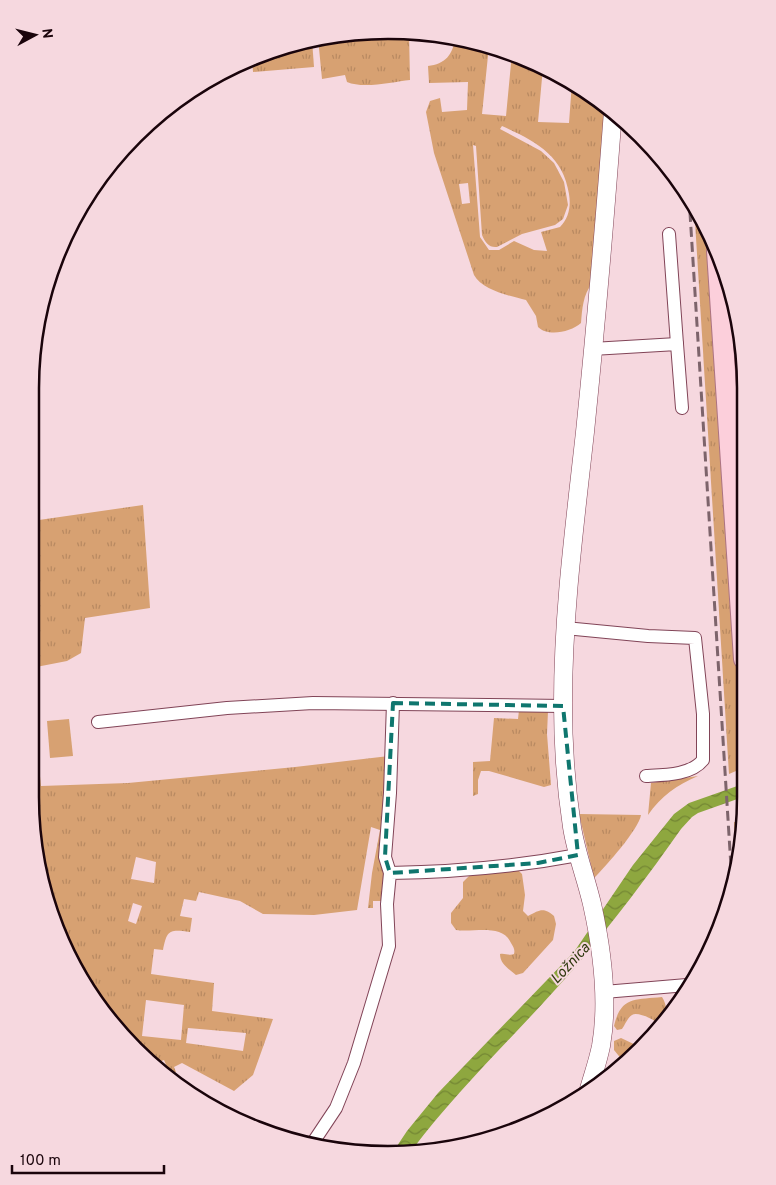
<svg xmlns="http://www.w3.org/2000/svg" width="776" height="1185" font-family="Overpass,sans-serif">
	<defs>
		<pattern id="grass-tufts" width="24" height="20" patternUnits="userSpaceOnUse" patternTransform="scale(1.25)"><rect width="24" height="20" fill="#d7a172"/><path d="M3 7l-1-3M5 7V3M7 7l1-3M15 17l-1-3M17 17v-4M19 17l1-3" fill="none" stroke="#b88961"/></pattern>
		<pattern id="water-waves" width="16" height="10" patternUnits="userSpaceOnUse" patternTransform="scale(1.25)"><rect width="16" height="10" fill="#8ea73f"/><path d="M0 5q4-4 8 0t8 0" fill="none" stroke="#738633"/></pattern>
	</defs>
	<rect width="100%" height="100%" fill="#f6d8df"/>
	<g fill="url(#grass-tufts)" fill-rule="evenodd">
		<path d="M364,31l45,1 1,48c-17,2 -47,9 -63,2l-2,-7 -23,4 -4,-41z"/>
		<path d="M455,38l34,8 -7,68 24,2 6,-63 31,14 -5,55 31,1 3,-41 34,24 -14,178c-9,10 -10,26 -11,39 -10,9 -33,14 -43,4l-2,-11 -10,-16c-16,-4 -44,-10 -52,-25l-40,-122 -8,-41 4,-11 10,-3 2,14 25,-2 1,-28 -39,1 -1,-17c17,-2 25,-11 27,-28zM502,126c33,15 61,29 67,68 2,12 0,24 -9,33l-19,5 6,19 -13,-1 -20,-9 -15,9h-10l-9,-13 -7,-92 3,1 6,89c3,7 7,13 15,12l25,-13 33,-9 8,-6 5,-14 -4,-23 -10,-19 -13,-12 -41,-22zM468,183l2,20 -8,1 -3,-20z"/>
		<polygon points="312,40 314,67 253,72 252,59 295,42"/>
		<polygon points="694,205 710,231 743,761 743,768 729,774"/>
		<polygon points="739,324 745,365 745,415 739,333"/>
		<polygon points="143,505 150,608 85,618 81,653 67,661 31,668 32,521"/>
		<path d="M31,686l10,100 87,-3 167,-16 94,-11 -7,145h-9v7h-5l4,-35 8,-43 -9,-3 -14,83 -43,5 -51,-1 -23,-13 -41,-9 -3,9 -12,-2 -4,17 12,2 -2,14c-21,-3 -23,-2 -27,18l-9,-1 -3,25 63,9 -2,28 61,8 -20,56 -19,16 -52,-28 -8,4 2,5 -6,2 -6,-14 -8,3 -2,-3 -2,1 -62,-65 -41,-84 -19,-115zM136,857l20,5 -2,21 -23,-4zM133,903l9,3 -6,18 -8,-3zM146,1000l38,5 -3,35 -39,-4zM188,1028l58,5 -3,18 -57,-8z"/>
		<polygon points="519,710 548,711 547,734 551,785 544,787 489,771 481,771 478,780 478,794 473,796 473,762 490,761 494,718 518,719"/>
		<path d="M698,776c-21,9 -37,20 -50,39l3,-32z"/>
		<path d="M579,814l62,1c-2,14 -36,52 -47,63z"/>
		<polygon points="734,822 743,822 743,843 736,870"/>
		<path d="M517,869l5,5 3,21 -2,16 5,5c12,-6 15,-9 26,0l2,8 -3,16 -30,33 -7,2c-7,-6 -16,-11 -16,-21 5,-1 9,2 14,0 1,-4 0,-6 -3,-11 -9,-20 -37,-10 -55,-13l-5,-7v-10l12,-15v-16l7,-7z"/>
		<path d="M662,997c6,9 5,20 0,29 -5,-5 -24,-15 -30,-11 -4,2 -7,10 -10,14l-5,1 -3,-4c7,-30 21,-26 48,-29z"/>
		<polygon points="621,1038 640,1047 623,1061 614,1050 614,1041"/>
	</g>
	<polygon fill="#d7a172" points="69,719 73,756 50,758 47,721"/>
	<path fill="url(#water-waves)" d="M743,784v13l-45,16 -6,4 -11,12c-33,47 -67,92 -104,136 -54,63 -115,119 -165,185l-19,2 14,-21 31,-38 136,-141 59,-87 41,-51 15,-11z"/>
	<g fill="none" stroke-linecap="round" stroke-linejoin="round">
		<defs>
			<g id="street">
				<polyline points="669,234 677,344"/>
				<polyline points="592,349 677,344 682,408"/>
				<path d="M565,628l83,8 47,2 8,76v46c-12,15 -38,15 -57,16"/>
				<polyline points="98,722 227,708 313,703 563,706"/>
				<polyline points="390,873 385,857 390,793 393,703"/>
				<polyline points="604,992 687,985"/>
				<path d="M312,1144l24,-36 18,-45 35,-117 -2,-42 3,-31c63,-1 125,-6 188,-18"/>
			</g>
			<path id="secondary" d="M589,1089c4,-14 9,-28 12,-43 8,-46 1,-97 -9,-142 -6,-26 -16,-51 -20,-77 -6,-39 -9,-84 -9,-124 0,-91 12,-180 22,-271 11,-107 20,-214 28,-321"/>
			<polyline id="primary" points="717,251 744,659"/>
		</defs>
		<use href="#street" stroke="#814457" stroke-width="14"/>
		<use href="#secondary" stroke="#814457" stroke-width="19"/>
		<use href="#primary" stroke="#ac7383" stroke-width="22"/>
		<use href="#street" stroke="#fff" stroke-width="12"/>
		<use href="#secondary" stroke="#fff" stroke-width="18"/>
		<use href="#primary" stroke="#fccfdb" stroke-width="20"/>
		<polyline stroke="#7d646b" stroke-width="3" stroke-dasharray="10 5" stroke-linecap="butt" points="689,197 732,883"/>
	</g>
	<path fill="none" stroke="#0f766e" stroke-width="4" stroke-dasharray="10 6" stroke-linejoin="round" d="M393,703l170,3 15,149 -40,8 -148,10 -5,-16z"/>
	<g text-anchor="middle" stroke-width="4" stroke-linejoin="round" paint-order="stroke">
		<g font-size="15" font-style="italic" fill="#2f390e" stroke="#f6d8df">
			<text transform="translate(570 963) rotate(-47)" y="5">Ložnica</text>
		</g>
	</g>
	<path d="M0 0H776V1185H0ZM388 39H388A349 349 0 0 1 737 388V797A349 349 0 0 1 388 1146H388A349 349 0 0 1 39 797V388A349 349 0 0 1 388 39Z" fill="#f6d8df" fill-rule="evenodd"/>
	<path fill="none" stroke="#1a040b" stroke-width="2.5" d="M388 39H388A349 349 0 0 1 737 388V797A349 349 0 0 1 388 1146H388A349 349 0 0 1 39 797V388A349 349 0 0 1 388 39Z"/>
	<g transform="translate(35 35) rotate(83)" stroke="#f6d8df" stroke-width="4" paint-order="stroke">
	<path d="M0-4L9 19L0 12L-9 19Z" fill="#1a040b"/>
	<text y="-8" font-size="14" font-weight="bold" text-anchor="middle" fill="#1a040b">N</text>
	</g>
	<path d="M12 1165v8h152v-8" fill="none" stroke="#1a040b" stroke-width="2.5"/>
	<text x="20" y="1165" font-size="15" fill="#1a040b" stroke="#f6d8df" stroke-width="4" paint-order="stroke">100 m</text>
</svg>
